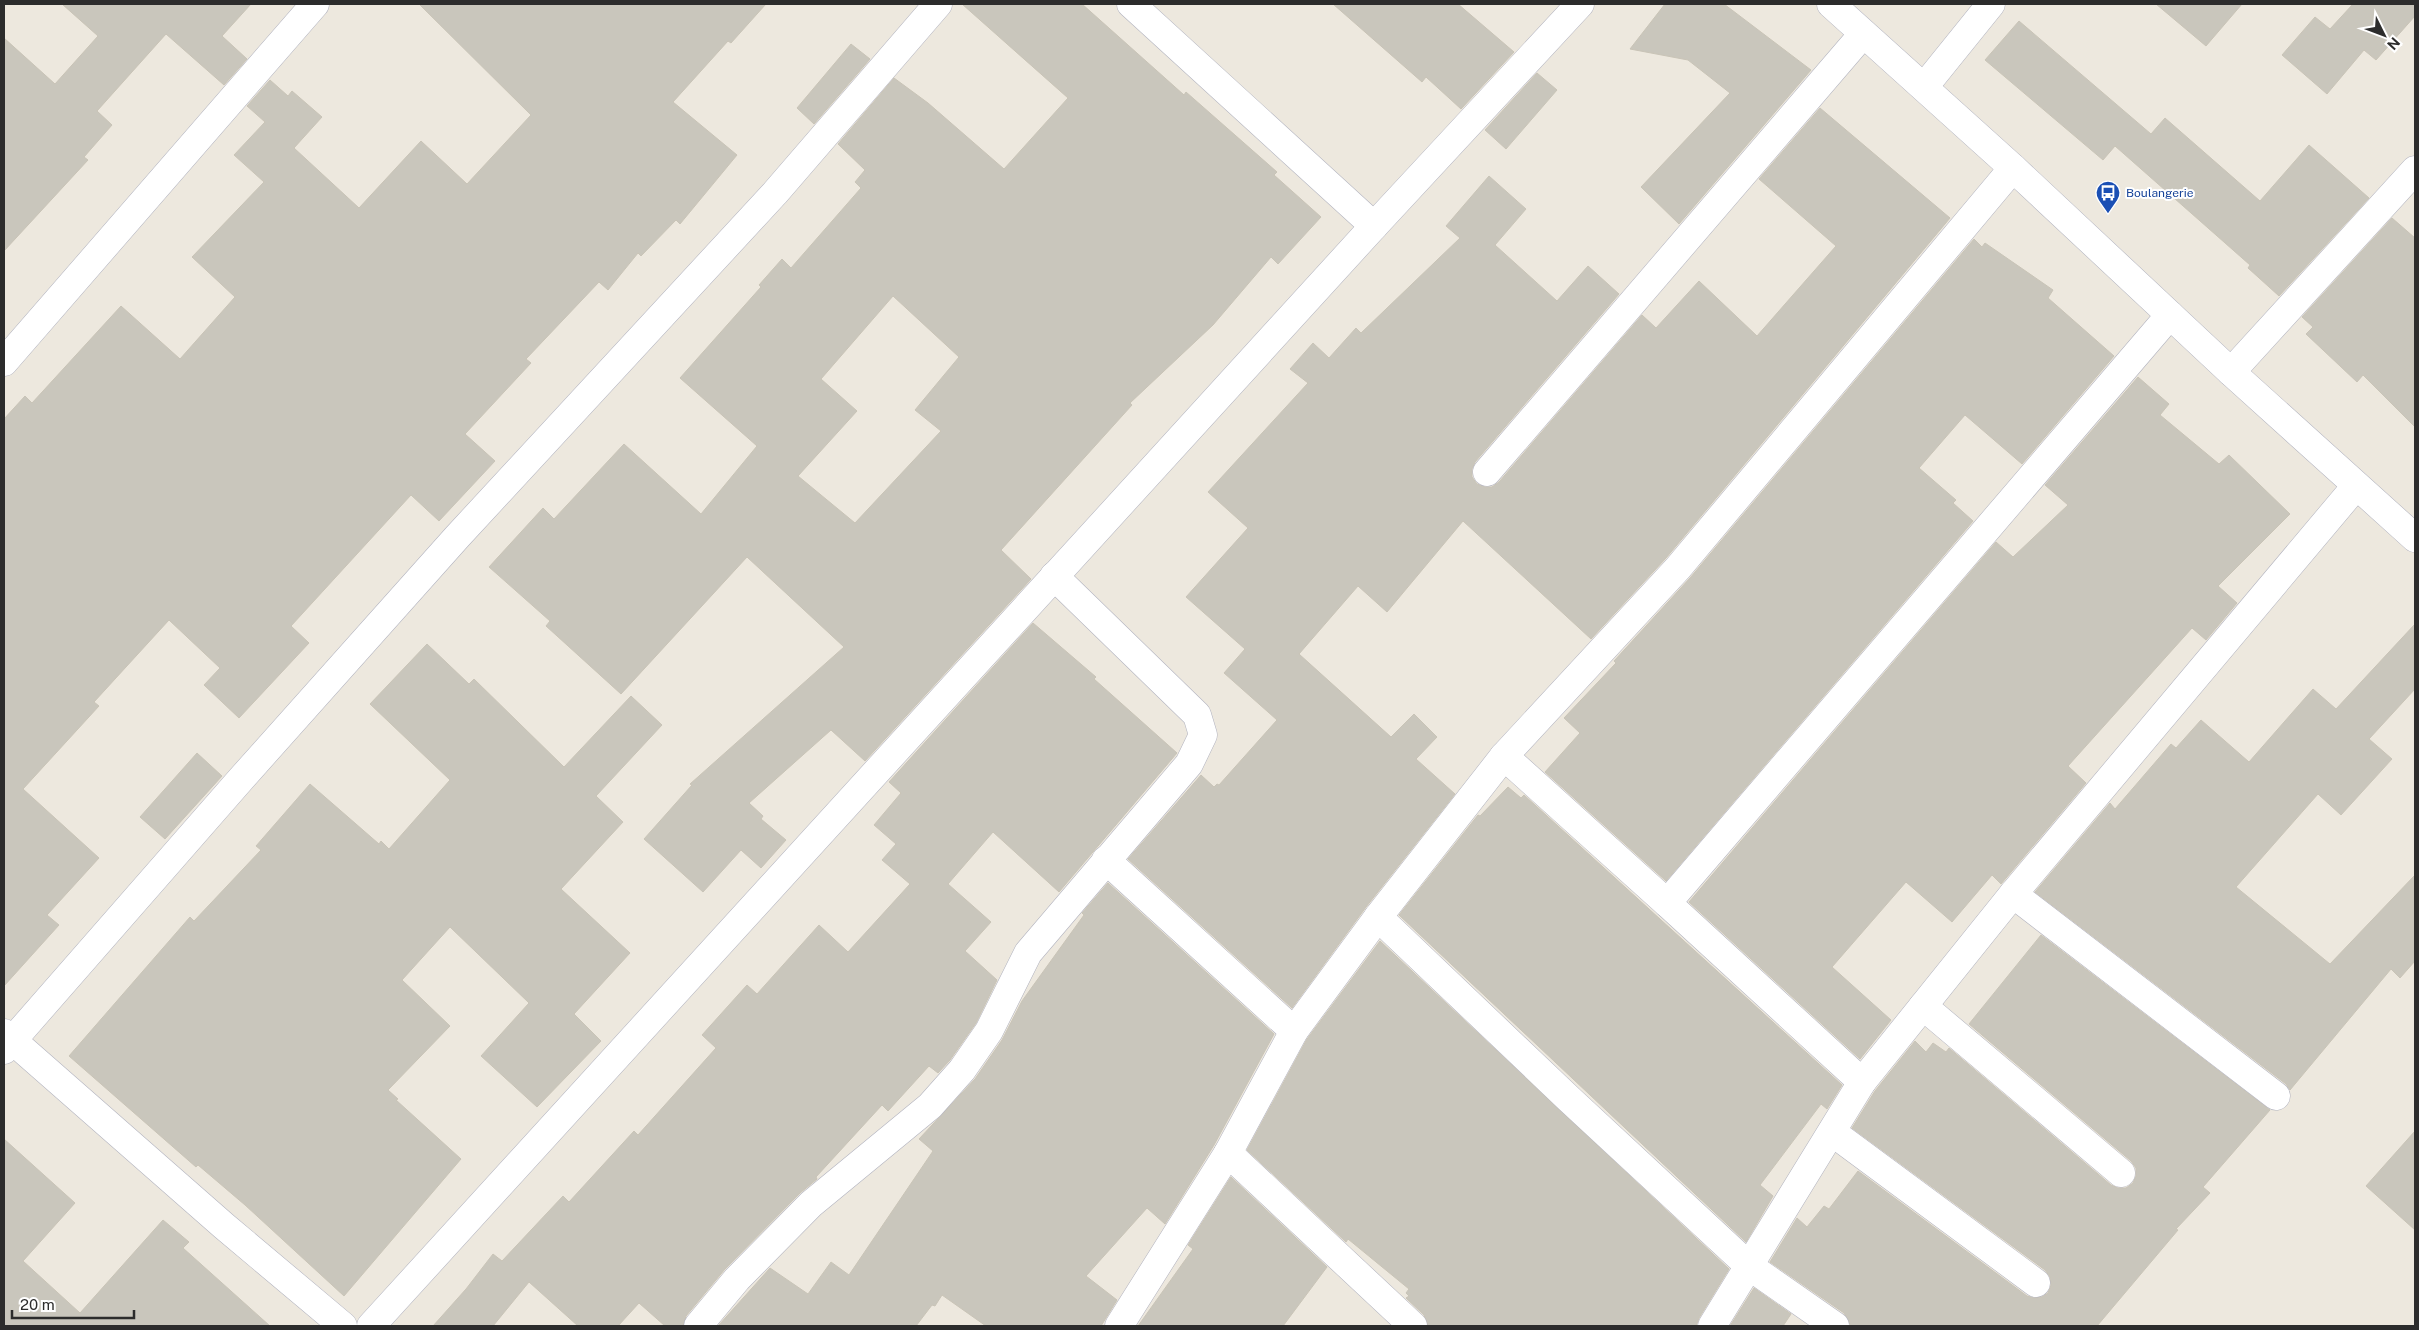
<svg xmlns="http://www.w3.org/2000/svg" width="2419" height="1330" font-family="'Public Sans',sans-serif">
	<rect width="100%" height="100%" fill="#ede8de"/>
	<g fill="#c9c6bc" stroke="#c9c4b7" fill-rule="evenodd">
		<polygon points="62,4 251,4 222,36 247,59 224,85 166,34 97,111 112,125 84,157 88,160 4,251 4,38 55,84 98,36"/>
		<polygon points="419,4 766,4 731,43 728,41 673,102 737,155 680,224 676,220 641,256 638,253 608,290 599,282 526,359 531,363 465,434 495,461 439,521 411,495 291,626 309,643 239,718 204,685 220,668 169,620 94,702 99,706 23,789 99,858 47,915 59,925 4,986 4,419 25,396 32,403 121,306 180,359 235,297 192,257 264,182 234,155 265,122 247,106 270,80 288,96 292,91 322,117 294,148 359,208 421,141 467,184 531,115"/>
		<path d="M962,4h120l102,91 2,-3 91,80 -3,3 47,42 -43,47 -7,-7 -58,68 -83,78 2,2 -131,145 30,29 -166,182 -34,-31 -82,73 14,13 -2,3 25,21 -25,28 -20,-18 -38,42 -59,-53 48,-54 -2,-1 154,-137 -97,-90 -126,137 -75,-68 4,-5 -61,-54 54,-59 11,11 70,-75 77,70 56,-68 -77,-68 81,-91 -2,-2 23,-26 9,9 70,-80 -6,-6 10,-12 -27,-26 56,-66 34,25 76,66 64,-71zM893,296l66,61 -44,53 26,21 -86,92 -57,-47 59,-65 -36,-32z"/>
		<polygon points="1333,4 1458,4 1514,52 1461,109 1426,77 1422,82"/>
		<polygon points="1665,4 1724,4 1811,70 1679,224 1641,187 1730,93 1688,60 1630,49"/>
		<polygon points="2156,4 2242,4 2206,46"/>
		<polygon points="2353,4 2415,4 2415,16 2376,60 2364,50 2327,94 2282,55 2315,17 2330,29"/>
		<polygon points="2019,21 2151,134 2165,118 2260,201 2309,145 2369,198 2279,296 2248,268 2250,265 2115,146 2103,160 1985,60"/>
		<polygon points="851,44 870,59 814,124 797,108"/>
		<polygon points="1537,73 1557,90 1506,149 1485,130"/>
		<polygon points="1820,108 1950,218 1666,558 1591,639 1463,521 1387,612 1358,586 1299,654 1391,737 1414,714 1437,737 1416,759 1455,794 1366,907 1292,1008 1128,859 1201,775 1214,787 1217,784 1219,785 1277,720 1224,673 1245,649 1186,597 1248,528 1208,492 1308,383 1290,369 1313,343 1329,358 1356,328 1361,333 1460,238 1446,226 1489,176 1526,209 1495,245 1557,301 1588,266 1619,294 1475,462 1472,469 1472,477 1477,484 1485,487 1492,487 1499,482 1642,315 1656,328 1699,281 1757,336 1836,246 1759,179"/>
		<polygon points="2392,218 2415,238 2415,427 2363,375 2357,382 2306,334 2313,327 2302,317"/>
		<polygon points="1974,239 1982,247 1985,243 2053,290 2048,298 2114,356 2022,464 1965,415 1919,468 1956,500 1953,503 1973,521 1666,881 1545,772 1580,733 1564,718 1616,663 1614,661 1690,578"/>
		<polygon points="2138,377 2169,404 2160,415 2219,464 2229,455 2290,514 2218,586 2237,603 2206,640 2192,628 2068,766 2086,783 2001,884 1992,875 1952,922 1906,882 1832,967 1891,1020 1860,1059 1689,902 1996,542 2013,557 2068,505 2045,485"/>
		<polygon points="1033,623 1096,677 1094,679 1177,753 1059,892 993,832 948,884 991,922 965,951 997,980 976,1023 950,1060 938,1073 929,1066 888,1111 882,1105 816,1177 817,1179 800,1193 725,1269 686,1316 683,1326 665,1326 639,1303 618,1326 578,1326 529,1282 493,1326 433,1326 466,1289 493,1254 502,1261 563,1196 569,1202 634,1131 638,1135 716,1048 702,1035 747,985 757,994 819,925 848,952 910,884 882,860 896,844 874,825 901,793 889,782"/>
		<polygon points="2415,624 2415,689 2369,739 2392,759 2341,815 2318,794 2236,887 2330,964 2415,875 2415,961 2400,978 2391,969 2290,1090 2286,1084 2035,892 2110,803 2115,809 2171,744 2176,748 2201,720 2249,762 2313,689 2336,709"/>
		<polygon points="427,644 469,684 474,679 564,767 631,696 662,725 596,796 623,822 561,889 630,953 574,1014 601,1041 537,1107 481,1056 529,1003 450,927 402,980 450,1026 388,1090 398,1099 396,1100 461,1159 344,1296 245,1205 198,1165 196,1167 69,1056 190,917 194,921 261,850 256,846 310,784 379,844 381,841 389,849 450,780 370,704"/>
		<polygon points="197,753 222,776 165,839 140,817"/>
		<polygon points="1508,787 1521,798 1524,795 1842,1085 1827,1109 1821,1104 1760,1185 1773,1196 1746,1242 1399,915 1478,815 1480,816"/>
		<polygon points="1108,883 1274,1034 1214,1145 1165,1224 1147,1208 1086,1276 1117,1300 1101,1326 986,1326 942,1295 935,1306 932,1305 916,1326 718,1326 770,1268 808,1294 831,1262 849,1275 933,1151 919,1139 975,1079 1002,1040 1022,1001 1084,915 1082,913"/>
		<polygon points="2041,935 2270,1110 2203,1187 2210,1193 2176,1229 2178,1230 2097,1326 1851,1326 1844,1313 1770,1262 1797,1218 1807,1227 1824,1206 1829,1209 1858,1171 2027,1296 2034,1298 2042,1297 2048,1293 2051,1285 2050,1277 2045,1270 1852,1128 1875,1091 1915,1041 1926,1052 1933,1043 1946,1052 1949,1048 2111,1185 2118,1188 2126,1188 2133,1183 2136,1176 2136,1168 2131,1161 1969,1024"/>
		<polygon points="1380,941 1729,1269 1699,1318 1696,1326 1428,1326 1424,1315 1406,1298 1409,1296 1406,1293 1409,1289 1348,1239 1346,1242 1247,1150 1307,1039"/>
		<polygon points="2415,1131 2415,1230 2366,1186"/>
		<polygon points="4,1139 75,1203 23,1261 80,1313 163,1220 189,1242 183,1248 270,1326 4,1326"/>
		<polygon points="1231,1177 1327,1267 1283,1326 1138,1326 1193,1249 1188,1245"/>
		<polygon points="1754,1288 1791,1314 1783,1326 1730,1326"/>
	</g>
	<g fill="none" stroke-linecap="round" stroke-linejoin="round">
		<defs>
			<g id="minor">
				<polyline points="1131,4 1374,226"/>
				<polyline points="1924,87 1991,4"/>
				<polyline points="4,362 315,4"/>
				<polyline points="2231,372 2415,170"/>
				<polyline points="1487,472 1863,34"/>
				<polyline points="1504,756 1667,903"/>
				<polyline points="1106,860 1294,1031"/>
				<polyline points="2013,894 2276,1096"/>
				<polyline points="1378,917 1568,1098 1749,1266 1835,1326"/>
				<polyline points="1923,1006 2121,1173"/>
				<polyline points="4,1033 224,1226 343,1326"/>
				<polyline points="4,1050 241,779 457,537 775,193 938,4"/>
				<polyline points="1862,1082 1667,903 2170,315"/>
				<polyline points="1832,1132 2036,1283"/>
				<polyline points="1228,1153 1413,1326"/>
				<polyline points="371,1326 1374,226 1580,4"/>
				<polyline points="698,1326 737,1279 811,1204 930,1106 962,1070 989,1031 1028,953 1189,764 1203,735 1197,715 1054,576"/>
				<polyline points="1119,1326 1228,1153 1294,1031 1378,917 1504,756 1678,568 2013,168"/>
				<polyline points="1712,1326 1862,1082 2013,894 2356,486"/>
			</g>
			<polyline id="tertiary" points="1831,4 2013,168 2231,372 2415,538"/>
		</defs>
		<use href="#minor" stroke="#b2b3bf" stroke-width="29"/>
		<use href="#tertiary" stroke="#b2b3bf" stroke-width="29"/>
		<use href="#minor" stroke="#fff" stroke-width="28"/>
		<use href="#tertiary" stroke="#fff" stroke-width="28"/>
	</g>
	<defs>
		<symbol id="bus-pin" viewBox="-11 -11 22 30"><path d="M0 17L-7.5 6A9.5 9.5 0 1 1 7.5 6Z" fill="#1a4fb4" stroke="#fff"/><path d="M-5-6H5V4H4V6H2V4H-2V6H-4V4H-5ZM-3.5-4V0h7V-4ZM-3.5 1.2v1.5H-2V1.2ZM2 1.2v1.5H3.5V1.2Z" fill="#fff"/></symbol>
	</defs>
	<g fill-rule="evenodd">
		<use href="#bus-pin" x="2094" y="179" width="28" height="38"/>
	</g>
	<g text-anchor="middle" stroke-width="4" stroke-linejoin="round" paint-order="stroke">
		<g font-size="12" fill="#164399" stroke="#fff" text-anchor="start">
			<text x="2126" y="197">Boulangerie</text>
		</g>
	</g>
	<rect width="2419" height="1330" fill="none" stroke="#2c2c2c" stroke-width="10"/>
	<g transform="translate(2384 35) rotate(132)" stroke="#ffffff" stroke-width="4" paint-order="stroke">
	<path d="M0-4L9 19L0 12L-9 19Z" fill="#2c2c2c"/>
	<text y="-8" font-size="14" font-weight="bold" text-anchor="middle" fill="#2c2c2c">N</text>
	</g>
	<path d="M12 1310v8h122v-8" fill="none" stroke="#2c2c2c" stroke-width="2.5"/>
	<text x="20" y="1310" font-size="15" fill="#2c2c2c" stroke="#ffffff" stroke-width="4" paint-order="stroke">20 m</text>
</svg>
